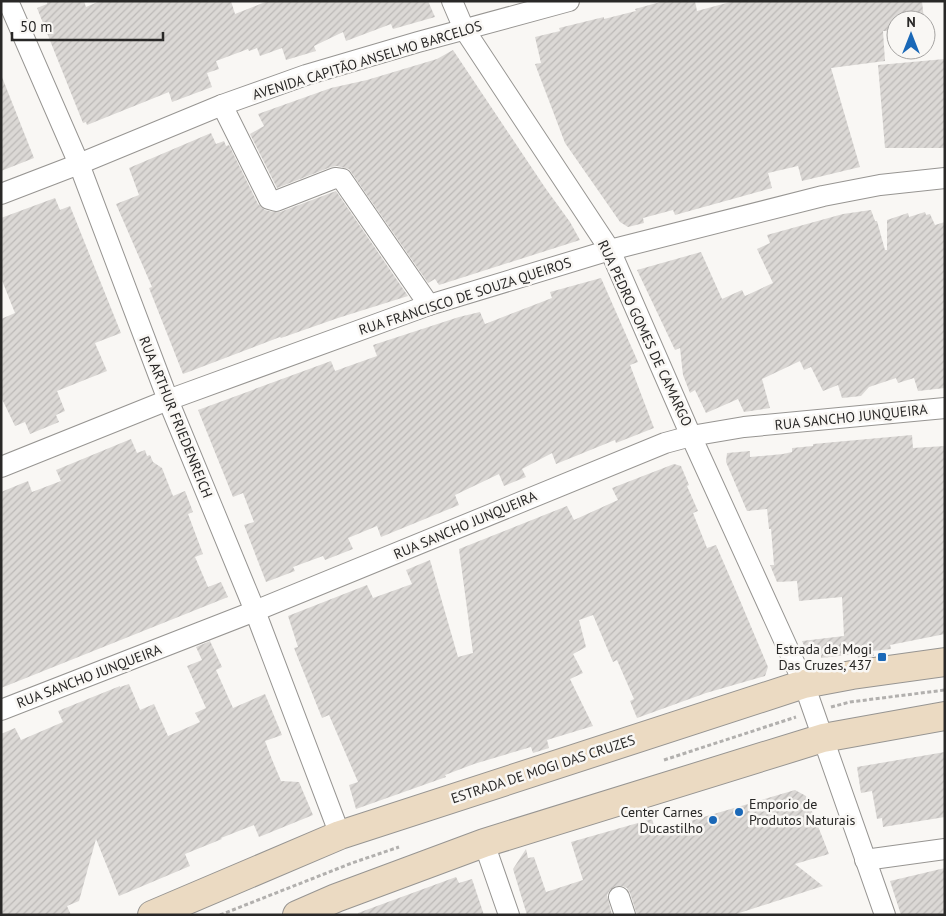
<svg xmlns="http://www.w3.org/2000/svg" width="946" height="916" font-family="'PT Sans',sans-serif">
	<defs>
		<pattern id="building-hatch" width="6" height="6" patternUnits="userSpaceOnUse" patternTransform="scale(1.25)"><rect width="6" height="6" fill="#dbd8d5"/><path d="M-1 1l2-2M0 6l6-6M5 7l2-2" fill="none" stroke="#bcb9b7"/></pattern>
	</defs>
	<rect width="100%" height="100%" fill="#f9f7f4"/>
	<g fill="url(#building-hatch)">
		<polygon points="47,1 84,1 86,7 100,1 231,1 235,14 268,1 428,1 435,17 393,29 391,24 346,41 343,32 314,46 316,51 286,60 282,48 260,56 257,48 249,51 248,49 216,61 219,69 207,73 212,87 172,102 169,92 87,125 86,122 83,123 37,8 47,4"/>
		<polygon points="664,1 695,1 697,11 734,1 922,1 924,20 896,20 896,31 883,31 885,61 831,68 860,167 802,181 798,166 768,173 772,188 675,215 673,210 643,218 644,223 628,227 620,222 565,143 535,64 541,63 535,37 560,31 559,28 604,17 604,19 636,11 635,9"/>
		<polygon points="453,50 546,189 570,222 580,240 439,285 435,279 428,283 349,169 337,166 331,167 277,188 250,134 264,126 258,114 331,88 367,80 437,59"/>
		<polygon points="945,59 945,148 885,148 878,65"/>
		<polygon points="2,77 34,158 1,171 1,78"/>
		<polygon points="211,133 216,144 224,141 226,146 229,145 258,204 265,210 273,212 280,212 336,191 408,296 338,318 281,338 280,337 183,374 149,288 152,287 116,204 139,195 129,168"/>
		<polygon points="55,198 60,210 70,206 121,333 95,343 107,371 57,391 65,411 56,415 59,422 30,434 25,422 15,426 1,397 1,319 15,313 1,278 1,218"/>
		<polygon points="871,210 875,221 877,221 885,250 887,250 887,220 908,213 909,217 925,212 926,215 930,214 935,225 945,222 945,388 918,391 914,378 898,383 896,378 869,387 861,396 842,398 838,385 823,391 811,367 804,370 800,361 762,379 770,408 744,412 738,399 706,413 695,390 690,393 683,375 680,348 675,350 637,270 701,252 722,299 742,290 745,296 773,283 757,249 770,243 767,235 843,214"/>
		<polygon points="601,278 638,362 630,365 654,428 616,443 615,440 556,464 552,453 522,469 526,477 504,486 499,474 455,495 459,505 381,537 377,526 348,538 353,549 325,560 323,556 293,567 295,571 266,582 244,525 254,522 243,493 233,497 198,410 331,361 335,371 346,367 377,356 373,345 459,317 480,312 485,324 552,298 550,292"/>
		<polygon points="912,435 913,448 945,446 945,634 890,645 891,649 873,651 874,656 858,658 857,654 821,658 821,655 808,655 802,641 844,636 842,597 799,601 797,581 777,582 770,565 774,565 771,529 769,529 767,509 747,511 726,462 727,453 750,451 750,457 783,454 792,452 792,448 813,446 813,444"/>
		<polygon points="131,439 137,453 145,450 147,456 150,455 153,462 162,468 173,496 185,491 193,512 188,514 203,554 195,557 208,587 221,582 228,597 1,688 1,492 28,481 32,492 61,481 56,470"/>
		<polygon points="674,464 681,466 689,485 687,486 698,511 693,513 707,548 716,545 736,591 768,667 765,676 706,693 637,718 630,701 634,699 617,660 613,662 593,615 579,620 586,647 573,654 583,673 570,679 593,726 547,740 549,748 533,753 531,747 474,764 445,775 446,777 356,809 349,785 358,782 329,715 322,718 294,648 298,647 288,616 367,585 373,598 412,584 406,570 430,560 458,657 473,653 459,549 567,506 574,520 618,500 612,488"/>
		<polygon points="210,641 222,667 216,670 233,708 265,694 282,735 265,741 271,757 281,781 299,782 313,815 259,837 254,825 221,838 222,839 185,854 190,866 119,896 96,839 79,901 67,906 71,915 1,915 1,734 15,728 21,740 63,722 58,711 120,686 120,687 129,684 140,710 154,704 168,736 200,722 195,713 206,708 187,666 202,660 196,647"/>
		<polygon points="945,752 945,817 883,827 882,818 877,819 872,791 861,793 857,767"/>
		<polygon points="795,790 806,796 829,854 795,864 823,886 733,915 637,915 630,893 627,888 622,886 616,886 610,890 607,895 612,915 527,915 513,869 526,849 528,858 534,857 546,892 583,880 571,842 652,819 656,831"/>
		<polygon points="945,868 945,915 901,915 890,881"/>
		<polygon points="456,877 459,883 472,879 484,915 358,915 358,913"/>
	</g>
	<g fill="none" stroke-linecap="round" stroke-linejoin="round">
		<defs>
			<g id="street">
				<polyline points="8,1 79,164 168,400 255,611 340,835"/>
				<polyline points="452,1 464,29 610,250 691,436 804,684 885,915"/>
				<polyline points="222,105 269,199 276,201 335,178 342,179 429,305"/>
				<polyline points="1,194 79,164 222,105 306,75 418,42 569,1"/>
				<polyline points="1,467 168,400 429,305 610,250 823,196 880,185 945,178"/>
				<polyline points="1,710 255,611 665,443 691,436 744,427 945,408"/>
				<polyline points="484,843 509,915"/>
				<polyline points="865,860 945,849"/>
				<polyline points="619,897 625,915"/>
			</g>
			<g id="secondary">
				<polyline points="152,915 340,835 804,684 852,675 945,662"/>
				<polyline points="297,915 336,898 484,843 823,738 945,716"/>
			</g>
		</defs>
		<use href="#street" stroke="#979592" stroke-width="22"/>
		<use href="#secondary" stroke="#979592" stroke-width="30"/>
		<g stroke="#b2b0ae" stroke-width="3" stroke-dasharray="4 2.5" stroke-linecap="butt">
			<polyline points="831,707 850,702 945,690"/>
			<polyline points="664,760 796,717"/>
			<polyline points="220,915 352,863 399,847"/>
		</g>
		<use href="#street" stroke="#fff" stroke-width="20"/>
		<use href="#secondary" stroke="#ebdac2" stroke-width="28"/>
	</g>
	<g fill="#1a68b7" stroke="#f9f7f4" stroke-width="2">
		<rect x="877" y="652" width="10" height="10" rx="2.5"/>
		<circle cx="739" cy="812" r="5"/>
		<circle cx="713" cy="820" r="5"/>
	</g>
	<g text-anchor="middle" stroke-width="5" stroke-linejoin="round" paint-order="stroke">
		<g font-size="14" fill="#292827" stroke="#f9f7f4">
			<text transform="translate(367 60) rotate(-17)" y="5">AVENIDA CAPITÃO ANSELMO BARCELOS</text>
			<text transform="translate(465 296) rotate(-18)" y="5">RUA FRANCISCO DE SOUZA QUEIROS</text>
			<text transform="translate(645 333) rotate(65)" y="5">RUA PEDRO GOMES DE CAMARGO</text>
			<text transform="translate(176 417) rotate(68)" y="5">RUA ARTHUR FRIEDENREICH</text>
			<text transform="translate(851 417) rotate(-6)" y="5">RUA SANCHO JUNQUEIRA</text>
			<text transform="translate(465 525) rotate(-23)" y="5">RUA SANCHO JUNQUEIRA</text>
			<text transform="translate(89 676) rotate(-21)" y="5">RUA SANCHO JUNQUEIRA</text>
			<text transform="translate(543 769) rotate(-18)" y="5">ESTRADA DE MOGI DAS CRUZES</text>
		</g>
		<g font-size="14" fill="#292827" stroke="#f9f7f4" text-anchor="end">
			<text x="872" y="654">Estrada de Mogi<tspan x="872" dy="16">Das Cruzes, 437</tspan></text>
			<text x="749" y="809" text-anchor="start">Emporio de<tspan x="749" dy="16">Produtos Naturais</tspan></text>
			<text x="703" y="817">Center Carnes<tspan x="703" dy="16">Ducastilho</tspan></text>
		</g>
	</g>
	<rect width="946" height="916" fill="none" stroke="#292827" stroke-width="5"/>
	<g transform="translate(911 35)"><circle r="24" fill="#f9f7f4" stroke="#a6a4a2"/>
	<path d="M0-4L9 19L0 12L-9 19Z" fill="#1a68b7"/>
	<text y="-8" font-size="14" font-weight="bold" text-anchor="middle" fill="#292827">N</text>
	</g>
	<path d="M12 32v8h151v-8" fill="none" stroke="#292827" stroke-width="2.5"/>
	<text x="20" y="32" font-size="15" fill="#292827" stroke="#f9f7f4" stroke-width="4" paint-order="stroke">50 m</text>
</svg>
